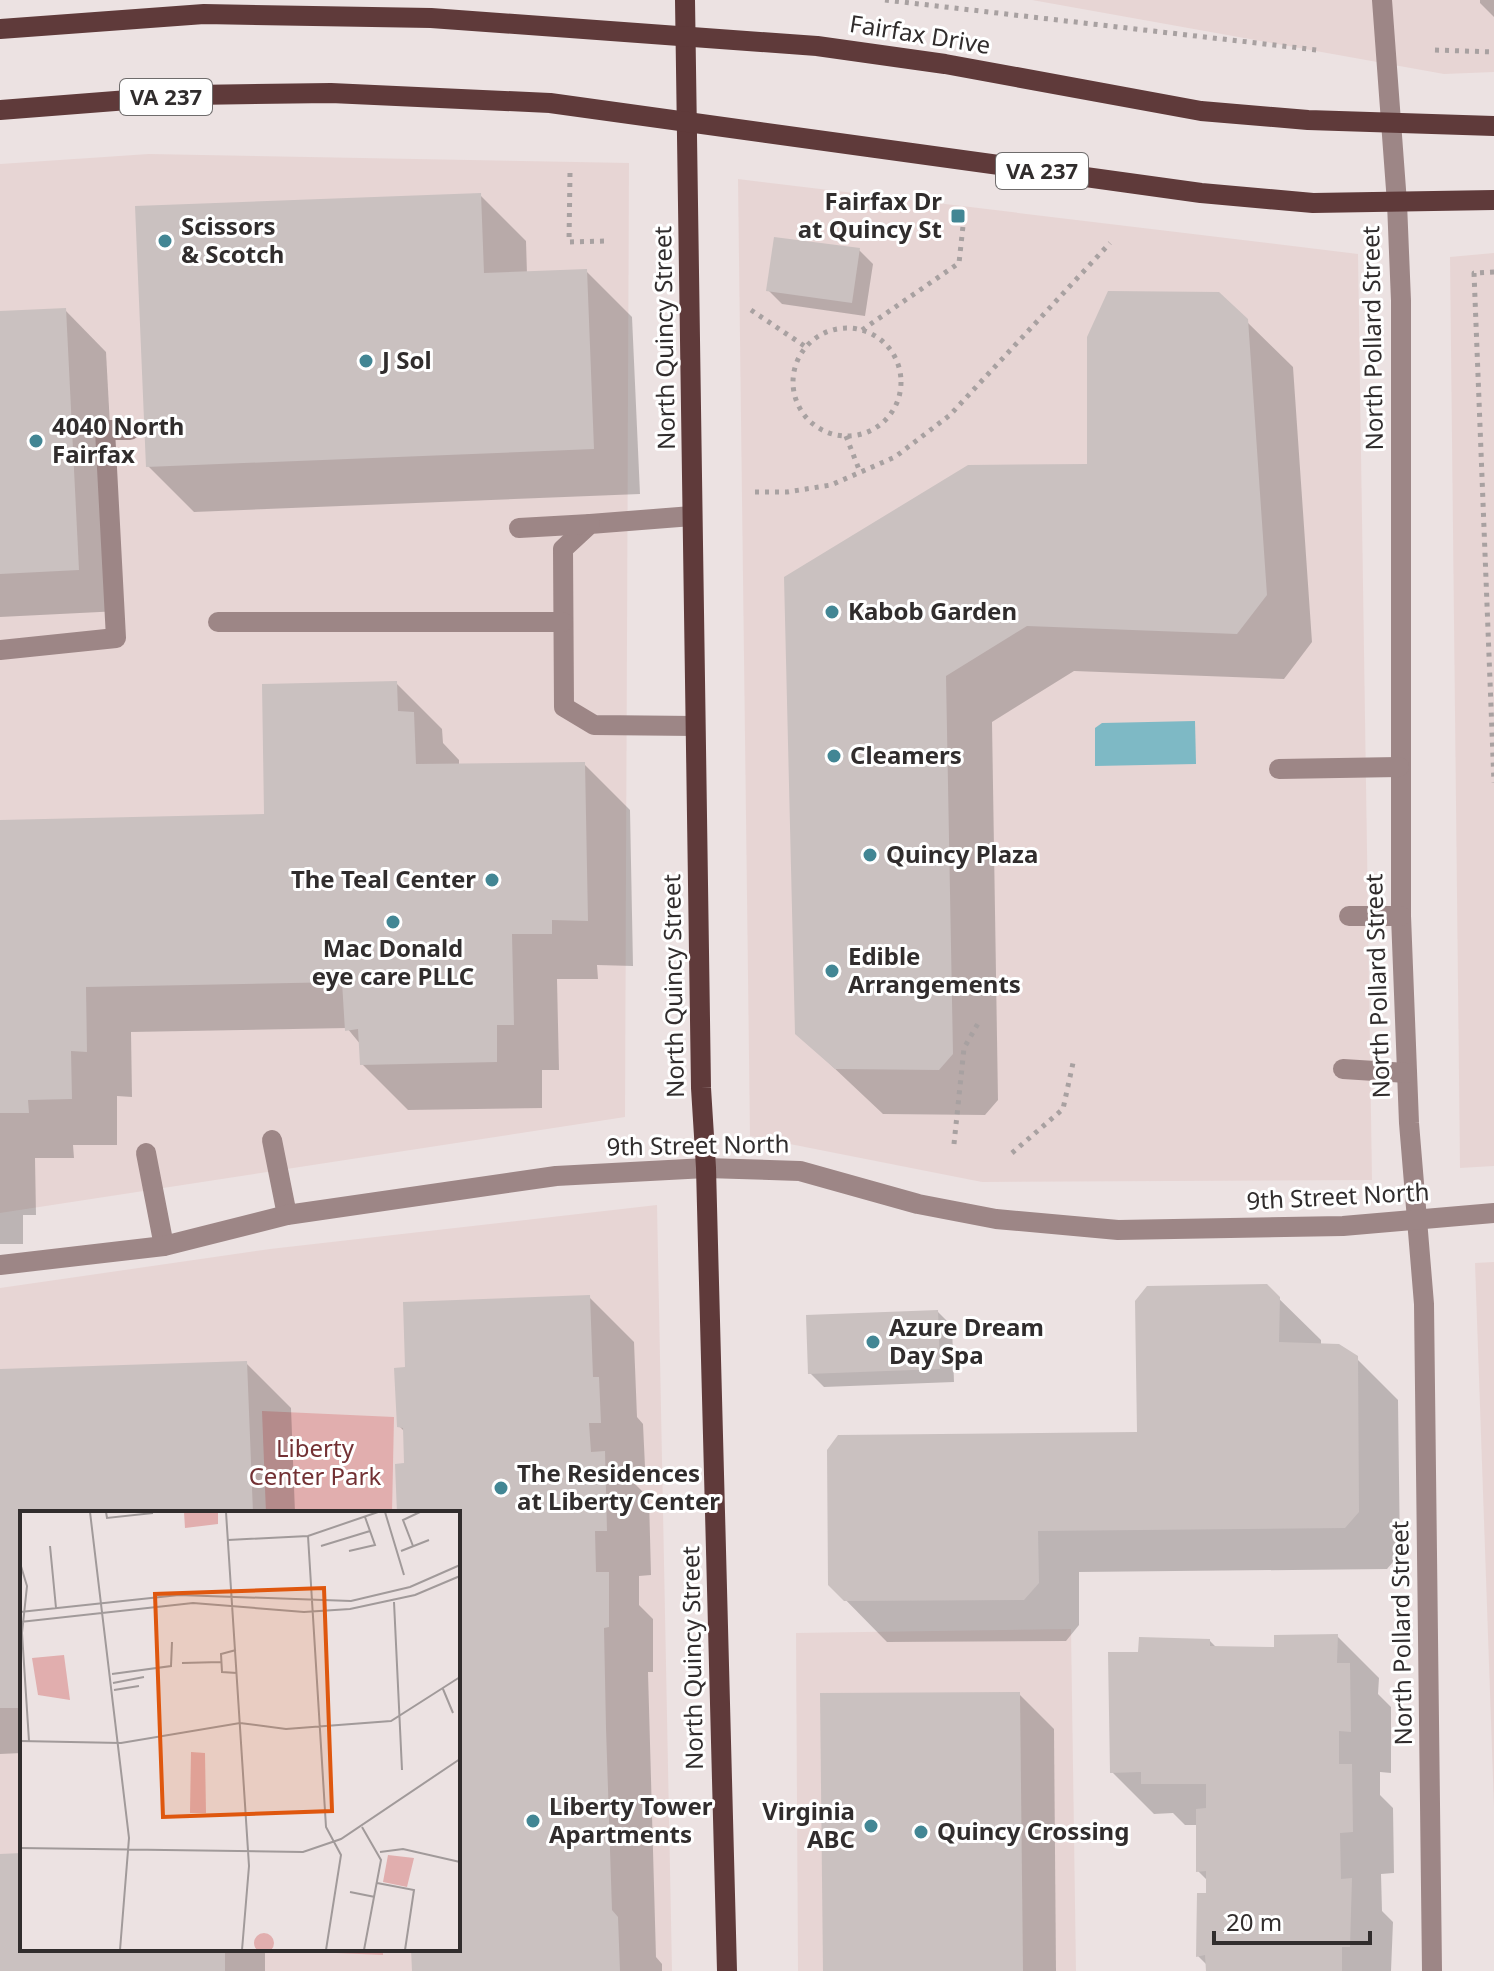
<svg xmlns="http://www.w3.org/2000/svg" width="1494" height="1971" font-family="'Noto Sans',sans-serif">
	<rect width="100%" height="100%" fill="#ece2e2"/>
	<g fill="#e7d5d4" fill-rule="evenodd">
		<polygon points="1032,0 1494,0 1494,72 1444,74"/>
		<polygon points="149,154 629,163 625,1117 0,1213 0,164"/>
		<polygon points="738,179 1358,254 1372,1180 982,1182 750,1136"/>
		<polygon points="1494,253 1494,1166 1460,1168 1450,257"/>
		<path d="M657,1205l15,766h-672v-683l270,-39zM22,1513h436v436h-436z"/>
		<polygon points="1494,1262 1494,1807 1475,1263"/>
		<polygon points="1071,1629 1076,1971 798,1971 796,1633"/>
	</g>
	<g fill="#e1aeae">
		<polygon points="262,1411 394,1417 392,1513 266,1513"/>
		<polygon points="241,1949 383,1949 383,1955"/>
	</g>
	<polygon fill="#7eb9c5" points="1195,721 1196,764 1095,766 1095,728 1102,723"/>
	<g fill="#0003">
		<polygon points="1480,0 1494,0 1494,17 1480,3"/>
		<polygon points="480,195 526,241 527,274 586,271 632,317 640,494 194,512 148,466"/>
		<polygon points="859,250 873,264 865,316 782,304 768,290"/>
		<polygon points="65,310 106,352 120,611 0,617 0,313"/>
		<polygon points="1246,321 1293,367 1312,642 1284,679 1074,671 992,722 998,1100 985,1115 883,1114 797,1033 786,578 1089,466"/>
		<polygon points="396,683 442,729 443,743 459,760 459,765 584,764 630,810 633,966 597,965 598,979 557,979 559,1070 542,1070 542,1108 408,1110 362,1064 361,1045 347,1028 131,1032 132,1097 117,1096 117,1145 73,1145 74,1158 35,1158 36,1215 23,1215 23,1244 0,1244 0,822 266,816"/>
		<polygon points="1266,1286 1321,1340 1321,1345 1356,1358 1398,1400 1400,1554 1387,1569 1079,1572 1079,1625 1066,1641 887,1642 830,1584 1139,1434"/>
		<polygon points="589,1297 634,1342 637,1417 643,1424 645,1467 633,1467 634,1483 649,1498 651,1575 639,1576 639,1605 653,1619 653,1672 648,1672 656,1957 662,1964 662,1971 414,1971 413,1949 458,1949 458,1513 399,1513 406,1465 405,1432 399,1426 407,1369"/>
		<polygon points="938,1312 952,1326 954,1382 824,1387 810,1373"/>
		<polygon points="246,1363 291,1408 295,1513 22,1513 22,1753 0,1754 0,1371"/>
		<polygon points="1337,1636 1379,1678 1378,1694 1391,1707 1391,1773 1380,1772 1380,1795 1393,1808 1394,1873 1381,1874 1382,1911 1393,1922 1391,1971 1208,1971 1208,1966 1198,1956 1208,1881 1198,1871 1198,1825 1185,1825 1173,1813 1154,1814 1112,1772 1140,1654 1210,1641 1217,1648 1276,1649"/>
		<polygon points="1019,1694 1054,1729 1056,1971 825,1971"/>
		<polygon points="22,1855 22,1949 265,1949 265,1971 0,1971 0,1856"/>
	</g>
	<g fill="#cac1c0">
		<polygon points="481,193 484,273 587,269 594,449 146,467 135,206"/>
		<polygon points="774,237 860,248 852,303 766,291"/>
		<polygon points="1108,291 1219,292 1248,319 1267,595 1237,634 1027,626 946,676 953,1054 939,1070 835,1069 795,1034 784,577 968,465 1087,464 1087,337"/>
		<polygon points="66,308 79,570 0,574 0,311"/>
		<polygon points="397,681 398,711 414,712 416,764 585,762 588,921 552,920 552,934 512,934 514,1025 497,1025 497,1062 360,1065 358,1029 345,1031 342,982 86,987 87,1052 71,1051 72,1099 28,1100 29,1113 0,1113 0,820 264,814 262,684"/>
		<polygon points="1267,1284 1280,1297 1279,1342 1339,1344 1358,1356 1359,1512 1345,1528 1038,1531 1039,1583 1024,1600 844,1601 828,1585 827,1450 838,1435 1137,1432 1135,1301 1147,1286"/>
		<polygon points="590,1295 593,1377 599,1377 601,1423 589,1423 591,1452 605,1451 607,1531 595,1531 596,1572 609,1572 609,1627 604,1628 606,1728 612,1910 618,1917 620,1971 412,1971 411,1949 458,1949 458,1513 397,1513 395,1464 404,1463 403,1428 397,1427 394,1368 405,1367 403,1302"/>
		<polygon points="938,1310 940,1369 808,1374 806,1315"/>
		<polygon points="247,1361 253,1513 22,1513 22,1708 0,1708 0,1369"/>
		<polygon points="1338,1634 1337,1663 1350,1663 1351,1732 1339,1731 1339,1764 1352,1764 1353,1832 1340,1833 1341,1879 1352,1878 1350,1947 1342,1947 1342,1971 1206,1971 1205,1955 1196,1957 1197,1893 1206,1893 1206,1871 1196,1872 1196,1809 1206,1808 1206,1784 1141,1784 1141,1772 1110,1773 1108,1652 1138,1652 1139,1637 1210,1639 1210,1646 1274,1647 1274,1635"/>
		<polygon points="1020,1692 1023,1971 823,1971 820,1693"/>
		<polygon points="22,1853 22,1949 225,1949 225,1971 0,1971 0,1854"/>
	</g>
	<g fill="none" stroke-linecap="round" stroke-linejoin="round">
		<g stroke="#a8a1a1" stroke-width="5" stroke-dasharray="4 6" stroke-linecap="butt">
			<polyline points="885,0 1317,50"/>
			<polyline points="1435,50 1494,52"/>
			<polyline points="570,173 569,242 606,241"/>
			<polyline points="1494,272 1474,273 1494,783"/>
			<polyline points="751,310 806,347"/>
			<circle cx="847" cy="382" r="54"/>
			<polyline points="862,330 959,263 963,226"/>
			<polyline points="846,436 860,472"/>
			<polyline points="755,492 787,492 831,485 895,457 950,415 1110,243"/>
			<polyline points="954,1144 964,1048 980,1020"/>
			<polyline points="1012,1153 1063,1109 1073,1063"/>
		</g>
		<g stroke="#9d8686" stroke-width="20">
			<polyline points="1382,0 1397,203 1401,301 1401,916 1409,1123 1424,1304 1432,1971"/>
			<polyline points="692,516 590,524 563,549 564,707 594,725 695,726"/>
			<polyline points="519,528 590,524"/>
			<polyline points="218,622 563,622"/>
			<polyline points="0,650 116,638 105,430 130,430"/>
			<polyline points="1279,769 1399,767"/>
			<polyline points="1349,916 1401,916"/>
			<polyline points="1343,1069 1407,1073"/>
			<polyline points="272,1140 287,1215"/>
			<polyline points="146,1153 164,1246"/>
			<polyline points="0,1265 164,1246 287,1215 556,1176 706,1168 800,1171 918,1204 996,1219 1118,1230 1343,1226 1494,1213"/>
		</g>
		<g stroke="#5f3a3a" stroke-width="20">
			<polyline points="685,0 701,1088 706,1168 727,1971"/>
			<polyline points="0,29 204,14 431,18 817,46 945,64 1201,111 1308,120 1494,126"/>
			<polyline points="0,110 192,95 331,93 550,103 1201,193 1313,203 1494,200"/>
		</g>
	</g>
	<g fill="#428694" stroke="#fff" stroke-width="3">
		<rect x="950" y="208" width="16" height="16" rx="4"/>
		<circle cx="165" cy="241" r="8"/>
		<circle cx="366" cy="361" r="8"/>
		<circle cx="36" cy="441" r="8"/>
		<circle cx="832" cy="612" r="8"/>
		<circle cx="834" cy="756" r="8"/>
		<circle cx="870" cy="855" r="8"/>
		<circle cx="492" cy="880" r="8"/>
		<circle cx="393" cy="922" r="8"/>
		<circle cx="832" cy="971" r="8"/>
		<circle cx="873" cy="1342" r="8"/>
		<circle cx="501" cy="1488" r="8"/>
		<circle cx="533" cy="1821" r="8"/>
		<circle cx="871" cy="1826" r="8"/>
		<circle cx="921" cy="1832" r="8"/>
	</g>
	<g text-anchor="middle" stroke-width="6" stroke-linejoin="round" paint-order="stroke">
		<g fill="#fff" stroke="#6f6c6c" stroke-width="2">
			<rect x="120" y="79" width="92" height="36" rx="6"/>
			<rect x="996" y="153" width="92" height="36" rx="6"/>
		</g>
		<g font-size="22" font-weight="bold" fill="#312d2d">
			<text x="166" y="105">VA 237</text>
			<text x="1042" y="179">VA 237</text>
		</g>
		<g font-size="24" fill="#312d2d" stroke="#fff">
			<text transform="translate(920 35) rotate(9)" y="8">Fairfax Drive</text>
			<text transform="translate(665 338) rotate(-91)" y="8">North Quincy Street</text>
			<text transform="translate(1373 338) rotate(-91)" y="8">North Pollard Street</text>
			<text transform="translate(674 986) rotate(-91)" y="8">North Quincy Street</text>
			<text transform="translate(1378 986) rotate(-92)" y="8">North Pollard Street</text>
			<text transform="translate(698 1146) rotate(-1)" y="8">9th Street North</text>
			<text transform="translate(1338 1197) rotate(-3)" y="8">9th Street North</text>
			<text transform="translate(1402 1633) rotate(-91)" y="8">North Pollard Street</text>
			<text transform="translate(693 1658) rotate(-91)" y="8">North Quincy Street</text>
		</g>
		<g font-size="24" font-weight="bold" fill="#312d2d" stroke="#fff" text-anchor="start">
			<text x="942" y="210" text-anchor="end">Fairfax Dr<tspan x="942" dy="28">at Quincy St</tspan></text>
			<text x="181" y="235">Scissors<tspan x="181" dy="28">&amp; Scotch</tspan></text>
			<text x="382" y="369">J Sol</text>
			<text x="52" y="435">4040 North<tspan x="52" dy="28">Fairfax</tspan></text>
			<text x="848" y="620">Kabob Garden</text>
			<text x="850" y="764">Cleamers</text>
			<text x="886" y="863">Quincy Plaza</text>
			<text x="476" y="888" text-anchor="end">The Teal Center</text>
			<text x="393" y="957" text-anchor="middle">Mac Donald<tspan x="393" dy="28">eye care PLLC</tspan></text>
			<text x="848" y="965">Edible<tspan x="848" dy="28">Arrangements</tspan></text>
			<text x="889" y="1336">Azure Dream<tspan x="889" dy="28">Day Spa</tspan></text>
			<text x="517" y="1482">The Residences<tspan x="517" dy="28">at Liberty Center</tspan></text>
			<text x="549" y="1815">Liberty Tower<tspan x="549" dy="28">Apartments</tspan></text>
			<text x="855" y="1820" text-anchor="end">Virginia<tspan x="855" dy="28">ABC</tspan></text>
			<text x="937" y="1840">Quincy Crossing</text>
		</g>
		<g font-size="24" fill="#733134" stroke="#fff">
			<text x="315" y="1457">Liberty<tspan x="315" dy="28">Center Park</tspan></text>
		</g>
	</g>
	<g transform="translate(20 1511)">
		<rect width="440" height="440" fill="#ece2e2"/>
		<path d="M164,1h34v12l-33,4zM44,144l6,45 -32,-5 -6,-37zM171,241l14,1 1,60h-16zM368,344l26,3 -7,29 -24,-5zM234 432a10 10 0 1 1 20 0a10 10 0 1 1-20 0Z" fill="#e1aeae"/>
		<path fill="none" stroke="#a19a9a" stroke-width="2" d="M70,1l39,326 -9,112M86,1l1,6 46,-5M206,1l23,354 -7,84M365,1l19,63M288,25l18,291 15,28 -15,95M208,29l80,-4 70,-24M30,35l6,62M301,35l49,-15M393,35l-10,-26 17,-8M329,40l26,-6 -10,-28M381,40l28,-11M0,52l7,23 -5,47 7,108M374,91l8,168M0,101l159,-17 172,6 59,-14 50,-22M0,111l173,-19 111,9 46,-3 65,-14 45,-19M216,139l-15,4 1,18 15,1M162,152l39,-1M92,163l59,-8 1,-24M93,172l31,-6M423,178l10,24M94,179l25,-4M0,230l101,2 119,-20 46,6 105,-8 69,-44M342,316l19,33 -17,90M0,337l283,4 38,-13 119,-80M360,341l23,-3 57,13M357,372l37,7 -9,60M330,381l25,5"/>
		<path fill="#df570e" fill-opacity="0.15" stroke="#df570e" stroke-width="4" d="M304,77l8,223 -169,6 -8,-223z"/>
		<rect width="440" height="440" fill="none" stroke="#312d2d" stroke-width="4"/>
	</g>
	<path d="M1214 1931v12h156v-12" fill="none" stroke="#312d2d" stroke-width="4"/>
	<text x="1226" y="1931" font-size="24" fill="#312d2d" stroke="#ffffff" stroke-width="6" paint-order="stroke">20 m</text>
</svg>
